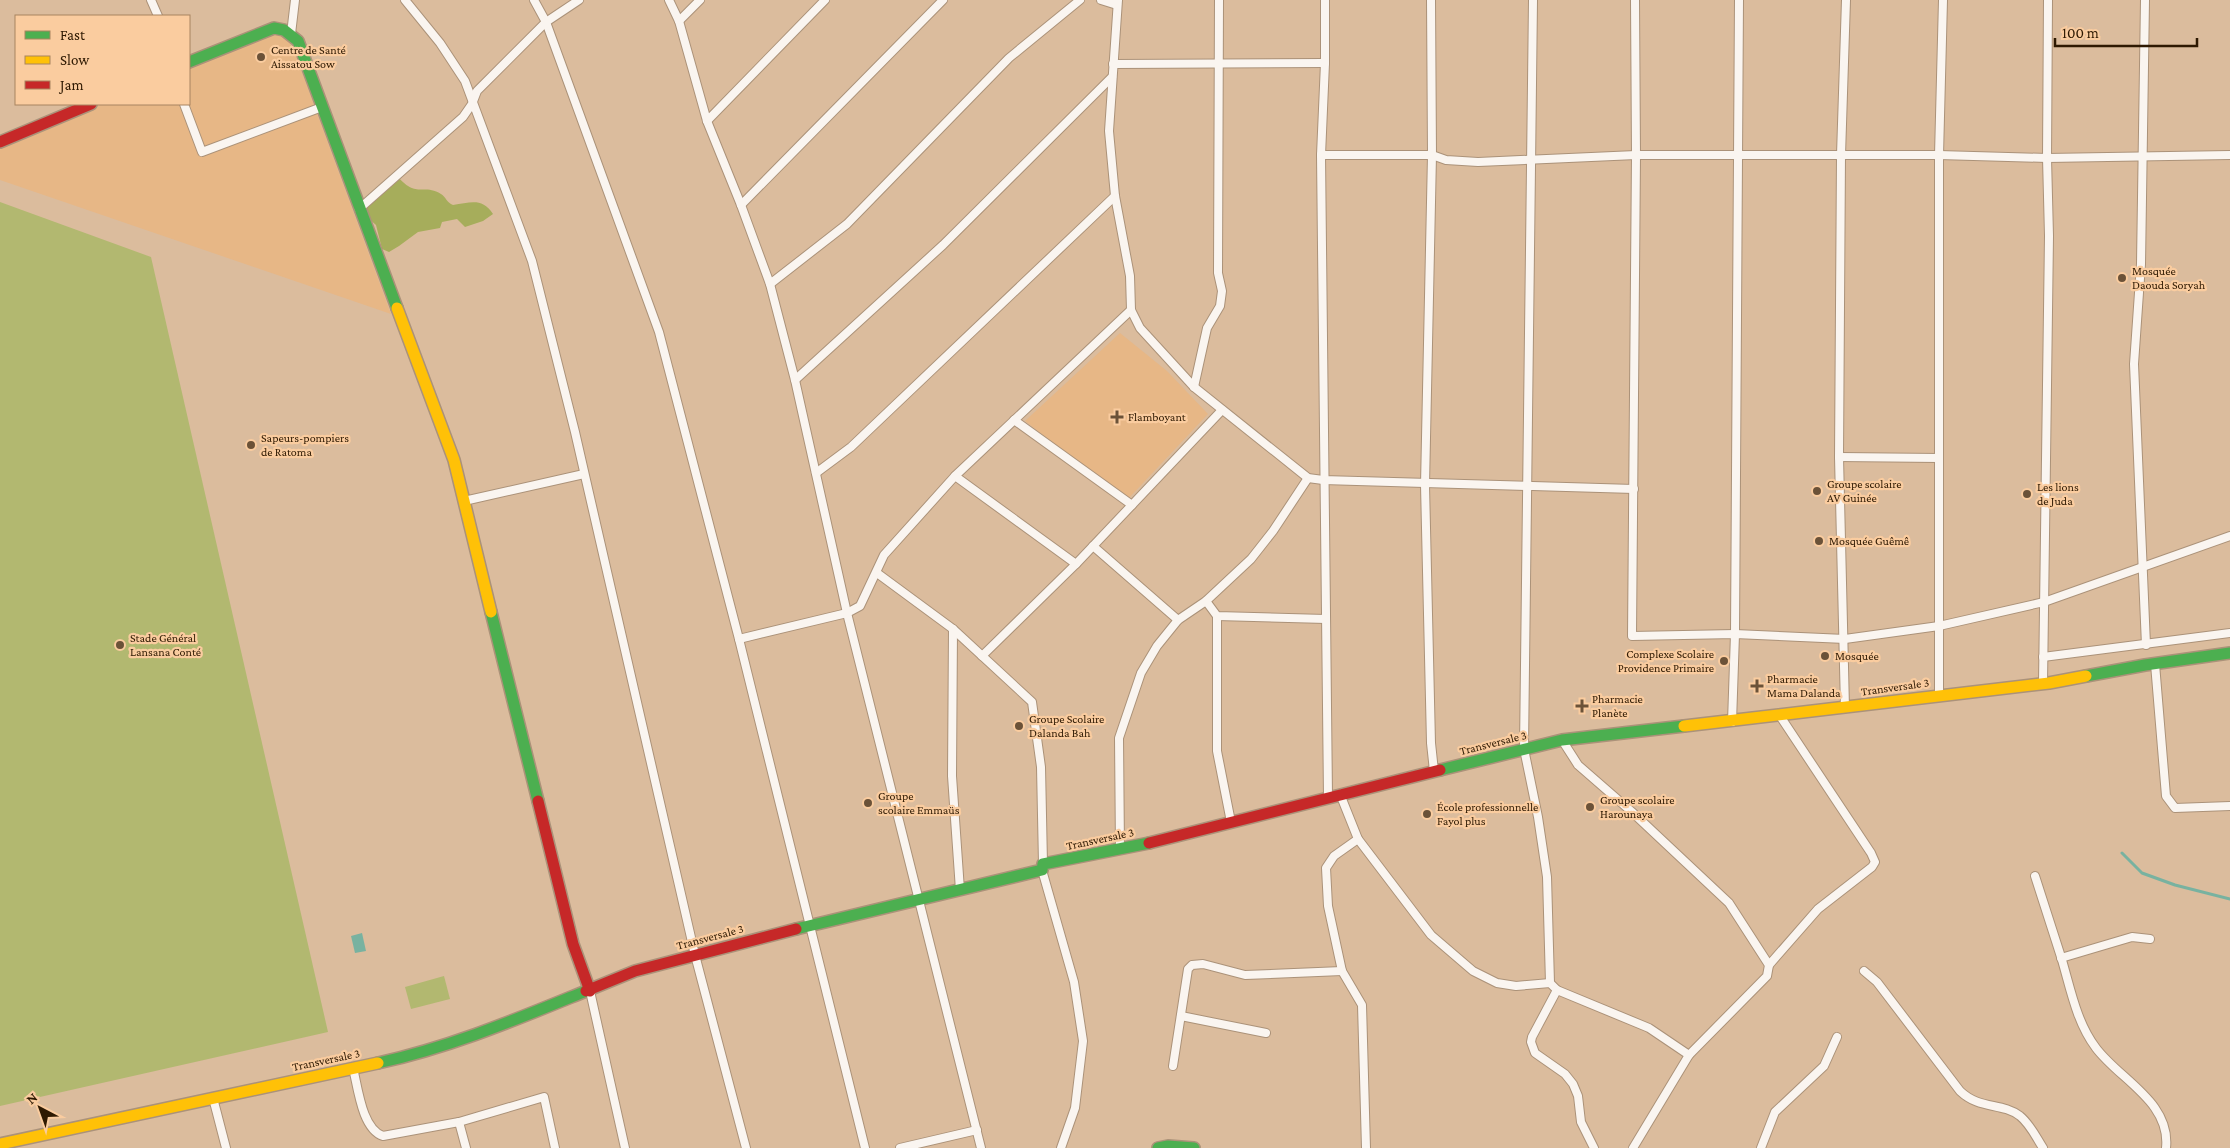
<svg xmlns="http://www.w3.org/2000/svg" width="2230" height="1148" font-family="'Crimson Pro',serif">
	<rect width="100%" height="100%" fill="#dbbc9d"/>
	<g fill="#e7b786">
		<polygon points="272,34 285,36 293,48 391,314 0,180 0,146 102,104 189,104 189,68"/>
		<polygon points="1120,333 1167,371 1208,414 1128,499 1105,484 1025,421"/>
	</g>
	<g fill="#b2b870">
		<polygon points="0,202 151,257 328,1032 0,1106"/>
		<polygon points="444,976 450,999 411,1009 405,987"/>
	</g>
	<path fill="#a6ad5b" d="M397,176c20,23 26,7 44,18 5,3 6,9 12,11 17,-2 29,-8 40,9l-10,7 -18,6 -8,-8 -15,3 -2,6 -22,4 -19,14 -10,6 -7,-3 -6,-24 -9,-8 -1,-16z"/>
	<polygon fill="#78b2a0" points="362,933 366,951 355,953 351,936"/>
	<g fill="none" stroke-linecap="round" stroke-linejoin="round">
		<polyline stroke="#78b2a0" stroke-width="3" points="2122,853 2142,873 2175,885 2230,899"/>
		<defs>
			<g id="street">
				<polyline points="151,0 158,16"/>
				<polyline points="405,0 440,43 465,81 532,261 575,432 695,955 746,1148"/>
				<polyline points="534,0 546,22 659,332 739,639 865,1148"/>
				<polyline points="669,0 679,21 707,121 741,205 770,284 795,380 847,613 981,1148"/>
				<polyline points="1101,0 1117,5"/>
				<polyline points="1118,0 1109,131 1115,196 1130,276 1131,310 1140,328 1194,387 1308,478 1323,480 1634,489"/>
				<polyline points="1325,0 1325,63 1321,155 1328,797"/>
				<polyline points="1431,0 1432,155 1425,485 1431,743 1434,771"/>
				<polyline points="1533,0 1524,749 1538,817 1547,877 1550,983"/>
				<polyline points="1635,0 1636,155 1632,636 1735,634 1845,639 1939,626 2044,602 2230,536"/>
				<polyline points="2145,0 2141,264 2134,364 2146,645"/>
				<polyline points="679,21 700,0"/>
				<polyline points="291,34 295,0"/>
				<polyline points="1113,64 1325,63"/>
				<polyline points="184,104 202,152 322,107"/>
				<polyline points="707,121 825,0"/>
				<polyline points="1321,155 1432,155 1446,160 1478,162 1636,155 1939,155 2047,158 2230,155"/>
				<polyline points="741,205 943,0"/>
				<polyline points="359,209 463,117 472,104 477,91 546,22 579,0"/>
				<polyline points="770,284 847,224 1009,58 1080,0"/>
				<polyline points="795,380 943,245 1112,77"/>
				<polyline points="1194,387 1207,328 1220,306 1222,291 1218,273 1219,0"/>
				<polyline points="1014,420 1132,505"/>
				<polyline points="1839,457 1939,458"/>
				<polyline points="816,473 851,447 1115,196"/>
				<polyline points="955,476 1076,564"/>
				<polyline points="464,501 584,474"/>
				<polyline points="1093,546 1178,620"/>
				<polyline points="877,573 953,629 1032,702 1041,767 1043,864"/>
				<polyline points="1206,601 1217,616 1326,619"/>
				<polyline points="1217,616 1217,751 1231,822"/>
				<polyline points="953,629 952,776 960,890"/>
				<polyline points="739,639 847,613 860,606 884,555 955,476 1131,310"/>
				<polyline points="982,656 1076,564 1222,410"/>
				<polyline points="2043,657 2230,633"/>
				<polyline points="2155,664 2166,796 2175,808 2230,806"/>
				<polyline points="2043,684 2049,236 2047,158 2048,0"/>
				<polyline points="1939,695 1939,155 1943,0"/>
				<polyline points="1845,708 1839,457 1841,155 1846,0"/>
				<polyline points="1732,722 1735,634 1739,0"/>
				<polyline points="1562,740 1578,765 1632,812 1729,903 1769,965 1767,976 1689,1055 1633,1148"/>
				<polyline points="1340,794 1358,839 1431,935 1473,971 1497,983 1516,986 1550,983 1557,990 1649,1028 1689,1055"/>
				<polyline points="1358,839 1334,856 1326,868 1328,906 1342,971 1362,1005 1366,1148"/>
				<polyline points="1120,850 1119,738 1141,673 1157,646 1178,620 1206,601 1251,559 1273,531 1308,478"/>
				<polyline points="1042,870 1074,982 1083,1041 1075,1108 1061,1148"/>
				<path d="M2035,876c9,28 18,56 27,84 9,31 15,63 34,88 24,32 75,54 70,100"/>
				<polyline points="2061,958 2132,937 2150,939"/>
				<polyline points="1769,965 1818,909 1872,867 1875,862 1871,853 1780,716"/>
				<path d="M1864,971l13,11 83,109c20,19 41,11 60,25 10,8 16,21 23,32"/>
				<polyline points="1557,990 1532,1037 1531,1042 1535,1053 1565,1074 1573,1084 1578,1096 1581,1122 1594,1148"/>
				<polyline points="590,991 625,1148"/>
				<polyline points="1181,1016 1266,1033"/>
				<polyline points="1173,1066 1188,969 1192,965 1203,964 1245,975 1342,971"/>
				<path d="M353,1068c5,20 9,61 30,68l76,-14 85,-25 11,51"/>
				<polyline points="213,1098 226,1148"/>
				<polyline points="459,1122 466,1148"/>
				<polyline points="900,1148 977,1130"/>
				<polyline points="1761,1148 1775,1112 1824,1066 1837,1037"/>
			</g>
			<g id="fast">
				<polyline points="189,62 274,28 284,30 298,41 397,308"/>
				<polyline points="491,612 538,801"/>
				<polyline points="2086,676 2145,665 2230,653"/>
				<polyline points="1440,770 1562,740 1684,726"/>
				<polyline points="796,929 1042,870 1043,864 1149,843"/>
				<path d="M378,1063c73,-16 139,-44 208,-72"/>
				<polyline points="1158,1148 1168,1146 1194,1148"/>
			</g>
			<g id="slow">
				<polyline points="397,308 454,460 491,612"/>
				<polyline points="1684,726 2049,683 2086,676"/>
				<polyline points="0,1144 378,1063"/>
			</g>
			<g id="jam">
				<polyline points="0,142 91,104"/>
				<polyline points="538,801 573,944 590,991"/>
				<polyline points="1149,843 1440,770"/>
				<polyline points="586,991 635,971 796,929"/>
			</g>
		</defs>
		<use href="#street" stroke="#ab9279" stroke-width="10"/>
		<use href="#fast" stroke="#ab9279" stroke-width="14"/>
		<use href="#slow" stroke="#ab9279" stroke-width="14"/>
		<use href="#jam" stroke="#ab9279" stroke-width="14"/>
		<use href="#street" stroke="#faf5f0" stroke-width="8"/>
		<use href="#fast" stroke="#4caf50" stroke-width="11"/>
		<use href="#slow" stroke="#ffc107" stroke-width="11"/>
		<use href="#jam" stroke="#c62828" stroke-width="11"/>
	</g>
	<g fill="#6b5238" stroke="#facc9f" stroke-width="2">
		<circle cx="261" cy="57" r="5"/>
		<circle cx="2122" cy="278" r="5"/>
		<path d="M1114.5 409.5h5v5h5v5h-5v5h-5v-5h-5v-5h5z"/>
		<circle cx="251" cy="445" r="5"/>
		<circle cx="1817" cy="491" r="5"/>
		<circle cx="2027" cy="494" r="5"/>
		<circle cx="1819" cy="541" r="5"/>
		<circle cx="120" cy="645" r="5"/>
		<circle cx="1825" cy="656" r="5"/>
		<circle cx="1724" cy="661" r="5"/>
		<path d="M1754.5 678.5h5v5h5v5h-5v5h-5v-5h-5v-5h5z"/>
		<path d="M1579.5 698.5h5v5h5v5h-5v5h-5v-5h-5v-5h5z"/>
		<circle cx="1019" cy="726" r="5"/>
		<circle cx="868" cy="803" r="5"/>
		<circle cx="1590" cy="807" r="5"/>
		<circle cx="1427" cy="814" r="5"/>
	</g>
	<g text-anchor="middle" stroke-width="4.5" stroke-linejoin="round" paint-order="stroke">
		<g font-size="12" fill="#2e1902" stroke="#facc9f" text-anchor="start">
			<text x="271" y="54">Centre de Santé<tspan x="271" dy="14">Aissatou Sow</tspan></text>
			<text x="2132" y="275">Mosquée<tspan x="2132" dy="14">Daouda Soryah</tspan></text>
			<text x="1128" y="421">Flamboyant</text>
			<text x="261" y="442">Sapeurs-pompiers<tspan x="261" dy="14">de Ratoma</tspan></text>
			<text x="1827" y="488">Groupe scolaire<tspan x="1827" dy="14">AV Guinée</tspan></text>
			<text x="2037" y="491">Les lions<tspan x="2037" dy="14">de Juda</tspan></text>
			<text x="1829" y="545">Mosquée Guêmê</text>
			<text x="130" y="642">Stade Général<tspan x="130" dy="14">Lansana Conté</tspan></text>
			<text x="1714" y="658" text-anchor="end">Complexe Scolaire<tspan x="1714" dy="14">Providence Primaire</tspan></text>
			<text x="1835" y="660">Mosquée</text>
			<text x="1767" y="683">Pharmacie<tspan x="1767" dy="14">Mama Dalanda</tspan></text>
			<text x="1592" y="703">Pharmacie<tspan x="1592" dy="14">Planète</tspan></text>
			<text x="1029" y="723">Groupe Scolaire<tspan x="1029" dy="14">Dalanda Bah</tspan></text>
			<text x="878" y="800">Groupe<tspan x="878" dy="14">scolaire Emmaüs</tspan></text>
			<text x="1600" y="804">Groupe scolaire<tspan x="1600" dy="14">Harounaya</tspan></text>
			<text x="1437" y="811">École professionnelle<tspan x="1437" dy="14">Fayol plus</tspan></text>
		</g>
		<g font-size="12" fill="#2e1902" stroke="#facc9f">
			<text transform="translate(1895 687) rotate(-8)" y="4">Transversale 3</text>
			<text transform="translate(1493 743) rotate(-14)" y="4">Transversale 3</text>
			<text transform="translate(1100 839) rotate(-12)" y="4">Transversale 3</text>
			<text transform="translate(710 937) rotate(-15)" y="4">Transversale 3</text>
			<text transform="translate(326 1060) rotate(-12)" y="4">Transversale 3</text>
		</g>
	</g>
	<rect x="15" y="15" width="175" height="90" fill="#facc9f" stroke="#a88460"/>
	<rect x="25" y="31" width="25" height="8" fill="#4caf50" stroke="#a88460"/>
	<text x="60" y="40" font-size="15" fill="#2e1902">Fast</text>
	<rect x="25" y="56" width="25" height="8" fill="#ffc107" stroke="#a88460"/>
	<text x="60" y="65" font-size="15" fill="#2e1902">Slow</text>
	<rect x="25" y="81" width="25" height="8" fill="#c62828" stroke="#a88460"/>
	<text x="60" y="90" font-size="15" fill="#2e1902">Jam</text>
	<g transform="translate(40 1108) rotate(319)" stroke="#facc9f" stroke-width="4" paint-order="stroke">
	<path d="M0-4L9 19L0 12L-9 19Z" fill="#2e1902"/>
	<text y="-8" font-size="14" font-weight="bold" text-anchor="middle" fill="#2e1902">N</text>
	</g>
	<path d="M2055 38v8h142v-8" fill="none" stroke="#2e1902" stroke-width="2.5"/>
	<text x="2062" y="38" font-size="15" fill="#2e1902" stroke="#facc9f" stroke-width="4" paint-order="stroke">100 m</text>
</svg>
